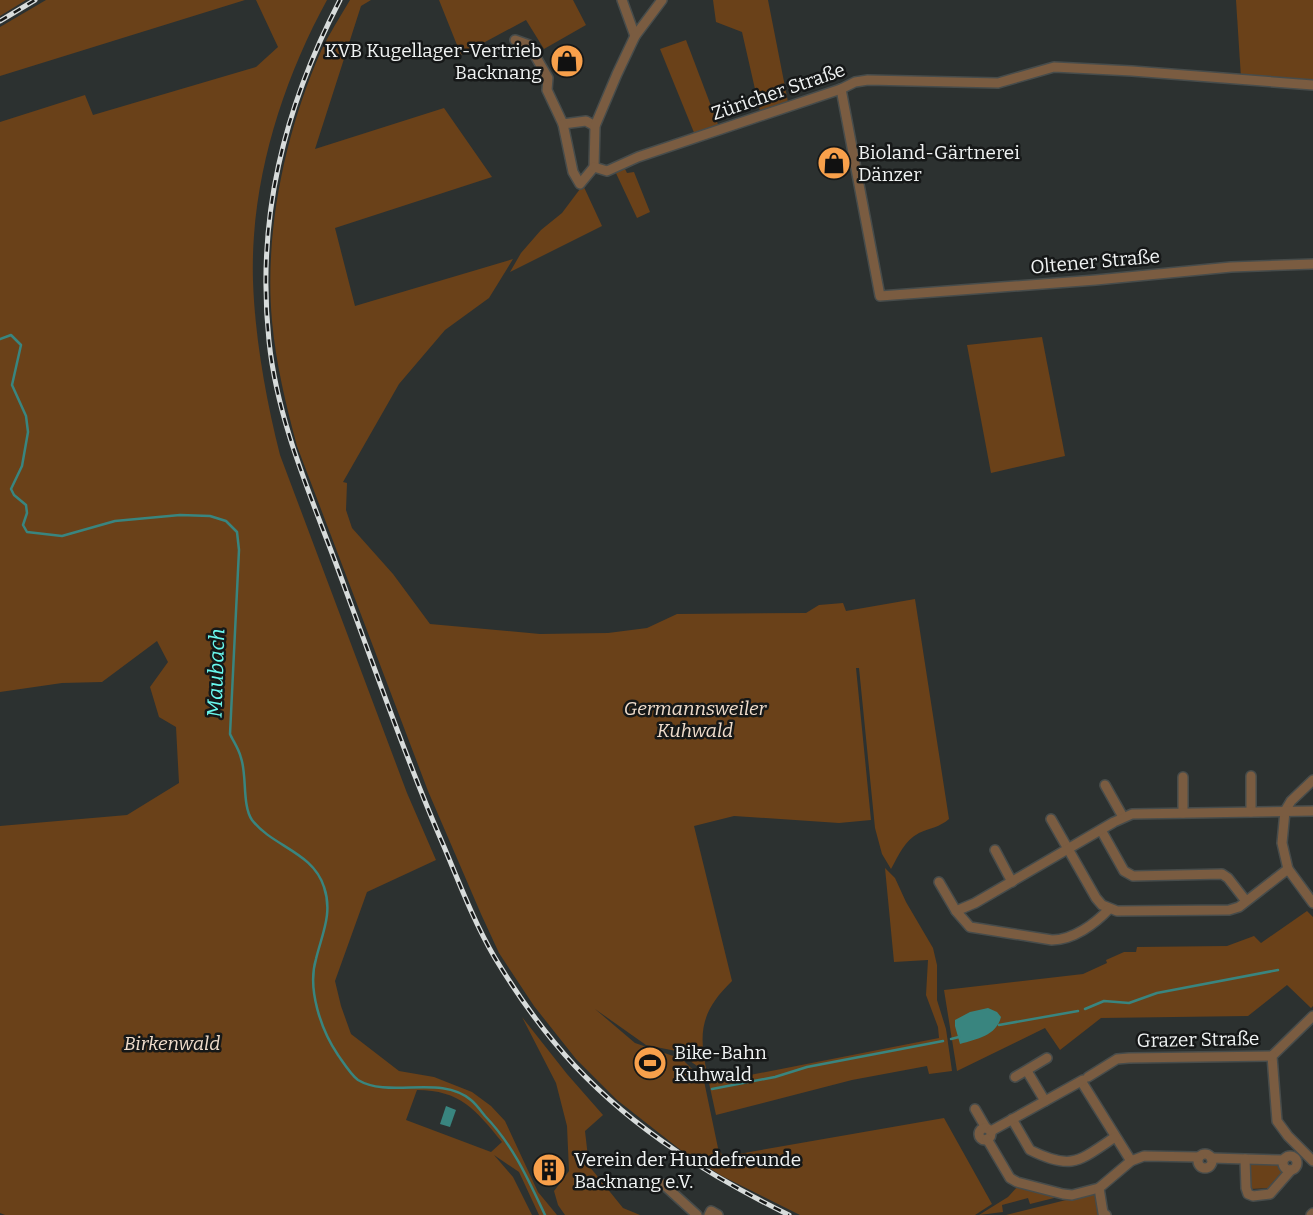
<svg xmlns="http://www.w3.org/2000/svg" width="1313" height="1215" font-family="Bitter,serif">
	<rect width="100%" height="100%" fill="#2c3130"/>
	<g fill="#6a4119" fill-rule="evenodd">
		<polygon points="0,0 26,0 0,16"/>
		<polygon points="46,0 245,0 0,76 0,27"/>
		<path d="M256,0h71c-46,84 -77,184 -74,281 2,58 13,118 27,174l127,338 29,67 -69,32 -32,89 6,25 10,28 48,37 35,6 38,15 19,14 14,15 33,71 19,23h-18l-20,-43 -25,-17 19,22 19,38h-527l-5,-2v-387l127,-11 52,-32 -3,-56 -17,-10 -9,-30 18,-25 -11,-21 -55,41 -40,1 -62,9v-570l85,-27 8,20 163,-48 22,-20zM417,1090c43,0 59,20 85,52l-11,10 -85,-32z"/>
		<path d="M350,0h21l-10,6 -46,143 129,-41 48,69 -157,51 20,78 158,-47 -24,39 -44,32 -46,54 -56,98 4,1 -1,27 6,18 41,46 37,50 110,10 68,-1 39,-5 30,-14 129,-1 13,-8 24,-2 3,8 69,-12 34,220c-9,8 -19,9 -30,14 -15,8 -20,22 -28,36l-9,-15 -7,-26 -16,-160h-3l15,152 -32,3 -105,-7 -40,10 38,155c-31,30 -34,51 -25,92l-31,-22 -30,-6 -51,-36 40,34 47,16 22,22 14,67 9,15v-7l217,-38 48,86 -17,11h-175l-78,-39 -40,-25 -65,-51 -41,-41 -42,-53 -35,-53 -18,-39 -53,-123 -131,-345c-11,-41 -21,-82 -25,-125 -8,-89 13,-188 49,-270 8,-17 19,-34 29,-51z"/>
		<polygon points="439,0 573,0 586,25 544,49 526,20 461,55"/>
		<polygon points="713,0 768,0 788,102 760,111 742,32 716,22"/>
		<polygon points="1236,0 1313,0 1313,84 1241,78"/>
		<polygon points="686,40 719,127 695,135 660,49"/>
		<polygon points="624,167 627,173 634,172 650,212 637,218 615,171"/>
		<polygon points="583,185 602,226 510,272 521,253 541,230 562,213"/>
		<polygon points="1042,337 1065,456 991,473 967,345"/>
		<polygon points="885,868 895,878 906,902 933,948 937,965 937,1000 946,1029 952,1071 929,1074 927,1066 852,1080 716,1115 709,1083 939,1038 938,1027 926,995 928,960 894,962"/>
		<polygon points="1307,911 1313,917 1313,1006 1311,1008 1287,985 1248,1016 1101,1018 1060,1050 1045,1028 957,1071 944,990 1083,974 1107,963 1106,960 1124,952 1136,952 1137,947 1227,946 1254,936 1261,943"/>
		<polygon points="522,1017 567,1074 603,1115 585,1131 589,1166 623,1208 640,1215 565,1215 558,1205 554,1191 569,1171 567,1126 556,1083"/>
		<polygon points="1251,1163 1277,1164 1282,1172 1268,1188 1250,1189 1249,1164"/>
		<polygon points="1018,1186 1054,1195 1054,1198 1030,1204 1028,1198 1002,1205 1003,1212 979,1215 1008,1197"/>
		<polygon points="1094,1193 1101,1215 1006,1215"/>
	</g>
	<g fill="#39857f">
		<path d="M988,1008l9,4 4,5c-5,19 -24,22 -41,27l-5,-18v-6l15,-8z"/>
		<polygon points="446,1106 456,1110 450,1127 440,1124"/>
	</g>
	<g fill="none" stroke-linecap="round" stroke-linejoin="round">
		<g stroke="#39857f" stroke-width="2.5">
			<path d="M0,339l11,-4 10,10 -9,40 14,31 2,16 -6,34 -11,23 3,6 12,10 1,8 -4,12 4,7 35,4 53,-15 65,-6 30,1 16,5 11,11 2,18 -9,184c3,7 9,15 11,24 6,16 1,48 11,62 21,27 61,32 72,67 9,26 -2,47 -8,72 -9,30 5,71 22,96 5,7 13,20 20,25 32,19 82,-6 113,20 5,4 10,11 14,16 28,29 43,63 60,99"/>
			<polyline points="1085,1009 1104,1001 1129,1003 1157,993 1278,970"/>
			<polyline points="999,1025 1078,1011"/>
			<polyline points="951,1039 959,1037"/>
			<polyline points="712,1089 775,1077 807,1067 943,1041"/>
		</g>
		<defs>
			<g id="street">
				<polyline points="622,0 635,36"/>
				<polyline points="515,40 529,45 548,78 547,90 563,124 586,121 595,126"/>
				<polyline points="841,89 880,296 1096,280 1231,267 1313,264"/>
				<polyline points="563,124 573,172 580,184 594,167 595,126 617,74 635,36 662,0"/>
				<polyline points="594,167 607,171 638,157 841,89 855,82 868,80 998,83 1054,67 1132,71 1313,85"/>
				<polyline points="1251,776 1251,812"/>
				<polyline points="1183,777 1183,813"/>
				<polyline points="1313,780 1291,801 1285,811 1282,843 1288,869 1313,903"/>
				<polyline points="1105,785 1123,817"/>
				<polyline points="1051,819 1096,898 1102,905 1117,911 1229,910 1239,907 1288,869"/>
				<polyline points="1101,830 1124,871 1133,876 1222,874 1228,878 1246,901"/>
				<polyline points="995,850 1012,882"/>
				<polyline points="939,882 956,911"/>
				<path d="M1109,909c-14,15 -36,31 -57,31l-82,-13 -14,-16 19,-8 139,-81 18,-8 181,-3"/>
				<polyline points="1313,1016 1272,1056 1277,1121 1288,1136 1313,1161"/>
				<polyline points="1027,1071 1045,1101"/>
				<polyline points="1015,1077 1047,1058"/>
				<polyline points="1088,1077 1117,1059 1129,1058 1272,1056"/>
				<polyline points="1083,1084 1131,1161"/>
				<polyline points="975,1109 986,1128"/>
				<path d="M1012,1119l18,31c42,21 49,11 85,-13"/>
				<circle cx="985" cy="1134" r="6"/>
				<polyline points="991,1131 1083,1080"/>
				<polyline points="987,1139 1010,1178 1017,1182 1063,1194 1072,1195 1099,1188"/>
				<circle cx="1205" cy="1161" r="7"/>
				<circle cx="1290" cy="1163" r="7"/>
				<polyline points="1211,1158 1283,1160"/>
				<polyline points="1245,1159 1246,1188 1248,1194 1253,1196 1270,1194 1291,1170"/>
				<polyline points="663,1184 697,1215"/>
				<polyline points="709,1215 711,1211 718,1215"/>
				<polyline points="1106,1215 1103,1213 1099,1188 1131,1161 1144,1156 1199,1157"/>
				<polyline points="1311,1215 1313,1213"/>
			</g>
		</defs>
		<use href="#street" stroke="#474c4b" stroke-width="12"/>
		<use href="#street" stroke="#7a5c41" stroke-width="9"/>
		<defs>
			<g id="rail">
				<path d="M340,0c-56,108 -84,218 -71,341 9,87 48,168 77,250 32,86 62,173 99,258 15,36 30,75 50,109 23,38 50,76 80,108 61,65 135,110 214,149"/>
				<polyline points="0,21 35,0"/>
			</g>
		</defs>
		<use href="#rail" stroke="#d8dcdb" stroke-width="5"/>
		<use href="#rail" stroke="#161818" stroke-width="2.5" stroke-dasharray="8" stroke-linecap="butt"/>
	</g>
	<defs>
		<symbol id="shop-disc" viewBox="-11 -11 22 22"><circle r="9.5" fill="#f8a04b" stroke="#161818"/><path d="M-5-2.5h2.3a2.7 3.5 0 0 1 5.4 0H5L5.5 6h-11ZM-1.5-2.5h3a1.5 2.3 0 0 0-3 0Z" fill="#111"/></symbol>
		<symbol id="stadium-disc" viewBox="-11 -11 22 22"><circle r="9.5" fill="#f8a04b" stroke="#161818"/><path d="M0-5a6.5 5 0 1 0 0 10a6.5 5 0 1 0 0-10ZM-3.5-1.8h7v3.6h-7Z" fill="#111"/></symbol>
		<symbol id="building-disc" viewBox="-11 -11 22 22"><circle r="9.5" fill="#f8a04b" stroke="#161818"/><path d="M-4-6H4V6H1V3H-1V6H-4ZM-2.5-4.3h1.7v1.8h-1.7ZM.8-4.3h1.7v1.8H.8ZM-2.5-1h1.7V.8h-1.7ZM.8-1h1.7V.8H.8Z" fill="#111"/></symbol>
	</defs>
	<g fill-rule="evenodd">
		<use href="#shop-disc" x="548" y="42" width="38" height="38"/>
		<use href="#shop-disc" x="815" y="144" width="38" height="38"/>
		<use href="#stadium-disc" x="631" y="1044" width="38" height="38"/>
		<use href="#building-disc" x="530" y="1151" width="38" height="38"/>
	</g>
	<g text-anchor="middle" stroke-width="5" stroke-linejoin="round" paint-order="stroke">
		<g font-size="19" fill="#f0f3f3" stroke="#161818" text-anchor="start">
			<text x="542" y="57" text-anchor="end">KVB Kugellager-Vertrieb<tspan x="542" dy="22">Backnang</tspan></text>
			<text x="858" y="159">Bioland-Gärtnerei<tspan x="858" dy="22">Dänzer</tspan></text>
			<text x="674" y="1059">Bike-Bahn<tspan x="674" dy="22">Kuhwald</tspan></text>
			<text x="574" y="1166">Verein der Hundefreunde<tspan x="574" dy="22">Backnang e.V.</tspan></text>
		</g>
		<g font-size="19" fill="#f0f3f3" stroke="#161818">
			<text transform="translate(778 91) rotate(-19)" y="7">Züricher Straße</text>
			<text transform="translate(1095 261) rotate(-5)" y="7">Oltener Straße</text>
			<text transform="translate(1198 1039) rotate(-1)" y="7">Grazer Straße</text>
		</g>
		<g font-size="19" font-style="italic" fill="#f0ddcc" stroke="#161818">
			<text x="695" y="715">Germannsweiler<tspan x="695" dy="22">Kuhwald</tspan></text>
			<text x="172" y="1050">Birkenwald</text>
		</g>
		<g font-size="21" font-style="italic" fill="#6af9ef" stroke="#161818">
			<text transform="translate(216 673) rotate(-88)" y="7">Maubach</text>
		</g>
	</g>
</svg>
